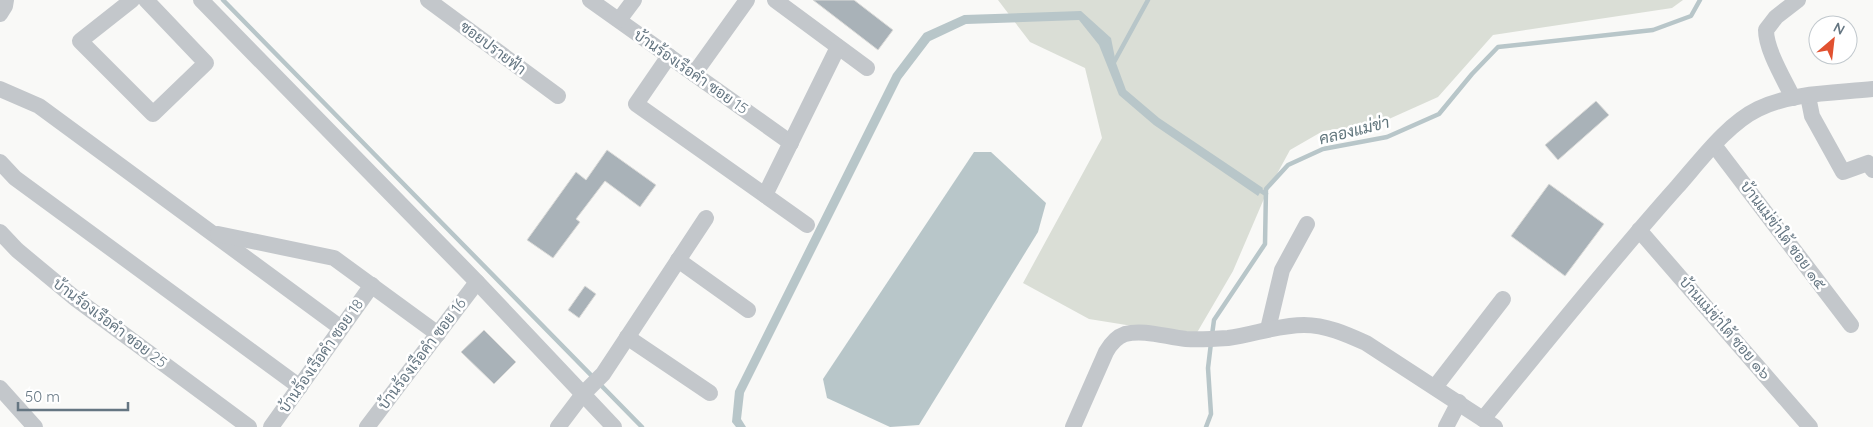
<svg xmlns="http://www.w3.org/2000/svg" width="1873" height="427" font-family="Quicksand,Sarabun,sans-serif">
	<rect width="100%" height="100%" fill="#f9f9f7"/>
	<polygon fill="#daded6" points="998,0 1683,0 1672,8 1493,35 1438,97 1380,123 1323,131 1290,150 1266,194 1233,271 1195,336 1089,319 1023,283 1102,138 1085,68 1030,42"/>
	<g fill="#b8c6c9">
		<polygon points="1081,11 1111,38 1116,63 1126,90 1159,118 1263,188 1258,196 1154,125 1119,95 1099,45 1079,20 966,24 930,41 901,79 744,393 741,419 746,427 736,427 732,422 735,391 893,74 924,33 964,15"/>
		<polygon points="974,152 991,152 1046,203 1038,232 919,425 890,427 827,398 823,379"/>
	</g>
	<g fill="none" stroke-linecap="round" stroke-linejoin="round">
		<g stroke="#b8c6c9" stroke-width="4.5">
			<polyline points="223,0 642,427"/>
			<polyline points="1113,64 1148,0"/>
			<polyline points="1256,188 1266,194"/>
			<polyline points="1212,335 1214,320 1265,244 1266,189 1288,165 1323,149 1387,137 1439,114 1472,74 1498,47 1653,30 1691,16 1700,0"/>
			<polyline points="1206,427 1211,414 1208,368 1211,343"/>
		</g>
	</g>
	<g fill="#a9b2b8" stroke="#dbdbd9">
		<polygon points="813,0 854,0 893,30 878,50"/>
		<polygon points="1596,101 1609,115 1558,160 1545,145"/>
		<polygon points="607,150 656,185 640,207 605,181 576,219 580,222 553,258 527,240 576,172 586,180"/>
		<polygon points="1549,184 1604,224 1565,276 1511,236"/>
		<polygon points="585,286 596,294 579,318 568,310"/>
		<polygon points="484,330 516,362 494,384 461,352"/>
	</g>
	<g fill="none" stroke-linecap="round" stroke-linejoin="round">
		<g stroke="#c3c7cb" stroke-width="16">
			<polyline points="132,0 80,41 153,114 206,63 146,0"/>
			<polyline points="201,0 477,282 614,427"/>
			<polyline points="428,0 558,96"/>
			<polyline points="590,0 791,143"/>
			<polyline points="775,0 867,68"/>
			<polyline points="0,14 5,6 6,0"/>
			<polyline points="619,20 634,0"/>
			<polyline points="669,56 636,104 807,225"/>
			<polyline points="694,74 747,0"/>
			<polyline points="0,89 39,106 341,328"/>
			<polyline points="1808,96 1812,116 1843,172 1868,163 1873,170"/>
			<path d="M1793,98c-9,-19 -27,-48 -27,-68l10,-13 22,-17"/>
			<polyline points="1714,145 1851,325"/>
			<polyline points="0,162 15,178 300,387"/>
			<polyline points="765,195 838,47"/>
			<polyline points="1639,230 1810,427"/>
			<polyline points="0,232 17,250 76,299 249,427"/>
			<polyline points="218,234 334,258 438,334"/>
			<polyline points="678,260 748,310"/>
			<polyline points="1268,329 1282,270 1307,224"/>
			<polyline points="627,337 710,393"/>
			<polyline points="1435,387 1503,299"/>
			<polyline points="0,388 35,427"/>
			<path d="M1483,419c64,-78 127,-157 194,-232 23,-26 50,-63 81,-78 35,-17 78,-16 115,-20"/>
			<polyline points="271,427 372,285"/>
			<polyline points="367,427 477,282"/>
			<polyline points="558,427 583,394 603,374 706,218"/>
			<path d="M1073,427l33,-75c4,-7 10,-15 19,-18 19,-5 41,3 61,5 13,1 28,0 42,-1 25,-3 49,-13 76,-13 22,0 42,9 62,18l129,84"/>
			<polyline points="1446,427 1459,402"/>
		</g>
	</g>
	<g text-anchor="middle" stroke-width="5" stroke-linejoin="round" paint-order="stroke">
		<g font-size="15" fill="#657682" stroke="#fff">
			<text transform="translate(493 48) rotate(37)" y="5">ซอยปรายฟ้า</text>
			<text transform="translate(691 72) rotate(35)" y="5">บ้านร้องเรือคำ ซอย 15</text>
			<text transform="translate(1783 235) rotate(53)" y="5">บ้านแม่ข่าใต้ ซอย ๑๕</text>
			<text transform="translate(110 323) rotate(37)" y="5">บ้านร้องเรือคำ ซอย 25</text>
			<text transform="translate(1725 328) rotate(49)" y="5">บ้านแม่ข่าใต้ ซอย ๑๖</text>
			<text transform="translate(422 354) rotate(-53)" y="5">บ้านร้องเรือคำ ซอย 16</text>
			<text transform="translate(321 356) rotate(-55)" y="5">บ้านร้องเรือคำ ซอย 18</text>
		</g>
		<g font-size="16" font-style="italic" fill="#60757c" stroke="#fff">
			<text transform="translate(1354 130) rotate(-14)" y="6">คลองแม่ข่า</text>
		</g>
	</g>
	<g transform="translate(1833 40) rotate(28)"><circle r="24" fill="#ffffff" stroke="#c1c8cd"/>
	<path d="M0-4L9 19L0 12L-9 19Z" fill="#e15130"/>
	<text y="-8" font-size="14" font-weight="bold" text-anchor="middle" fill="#657682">N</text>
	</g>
	<path d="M18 402v8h110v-8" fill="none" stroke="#657682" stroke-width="2.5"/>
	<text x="25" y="402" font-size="15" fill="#657682" stroke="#ffffff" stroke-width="4" paint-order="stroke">50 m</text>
</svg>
